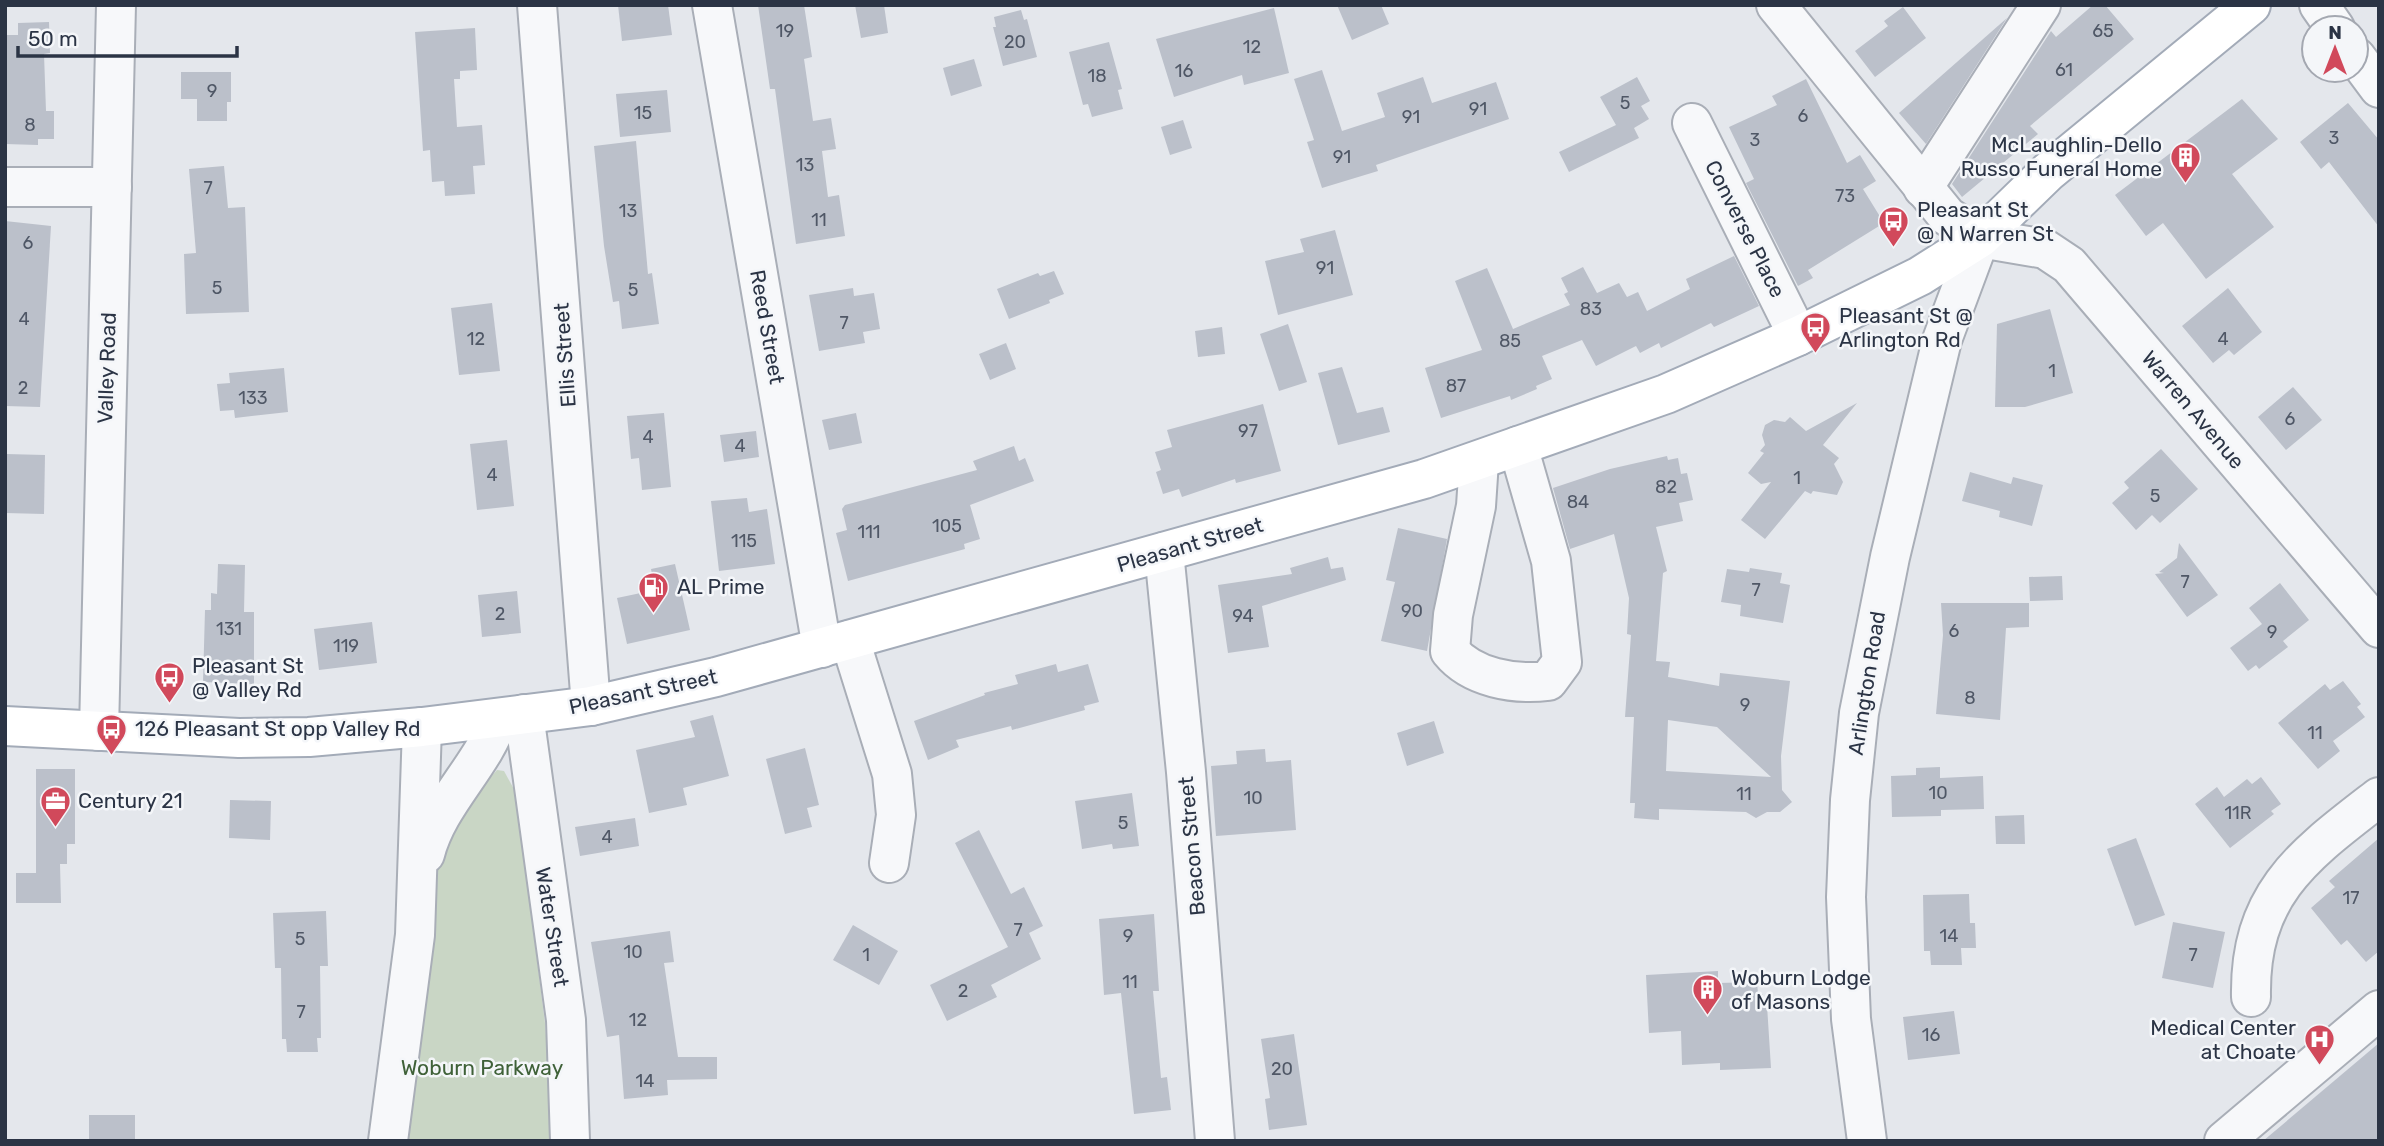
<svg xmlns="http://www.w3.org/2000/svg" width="2384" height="1146" font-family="Rubik,sans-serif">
	<rect width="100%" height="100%" fill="#e4e7ec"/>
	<polygon fill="#c9d6c5" points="497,770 504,771 516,793 545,1023 554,1141 405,1141 435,863 450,823"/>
	<g fill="#bbc0ca" fill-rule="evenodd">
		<polygon points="618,5 668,5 672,35 622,41"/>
		<polygon points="758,5 804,5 812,57 804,59 813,121 831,118 836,149 822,151 828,197 839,195 845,236 796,244 775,89 770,89"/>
		<polygon points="855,5 884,5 888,33 861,38"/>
		<polygon points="1337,5 1381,5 1389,24 1352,40"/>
		<polygon points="2093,5 2105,5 2134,39 2030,126 2038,134 1962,197 1952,184 2051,31 2056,37"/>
		<polygon points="1903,7 1926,38 1875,77 1855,51 1888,26 1884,21"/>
		<polygon points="1274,8 1289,73 1244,85 1242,75 1174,97 1156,39"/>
		<polygon points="1021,10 1024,20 1027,19 1037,57 1003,66 993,27 996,27 994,17"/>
		<polygon points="2007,18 1926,144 1899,113"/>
		<polygon points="49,22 50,53 44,54 46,111 54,111 54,139 38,139 38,145 5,144 5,35 18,35 18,23"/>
		<polygon points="475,28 477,70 460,71 460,79 454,79 457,127 482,125 485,165 473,166 475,194 445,196 444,181 432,182 430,150 423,151 415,32"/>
		<polygon points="1109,42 1122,89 1118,90 1123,109 1092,117 1088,104 1083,105 1069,52"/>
		<polygon points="974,59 982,86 951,96 943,68"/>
		<polygon points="1322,70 1342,131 1385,117 1377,93 1423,77 1432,103 1496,82 1509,119 1376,165 1378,171 1322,188 1307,142 1314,140 1294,79"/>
		<polygon points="181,72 231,72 231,102 227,102 227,121 197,121 197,99 181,99"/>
		<polygon points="1637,77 1650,101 1641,106 1649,119 1634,128 1639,138 1569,172 1559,152 1616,125 1600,97"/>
		<polygon points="1806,79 1847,163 1860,155 1876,181 1863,189 1884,223 1808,270 1813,278 1798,286 1746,183 1754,179 1729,127 1777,105 1772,96"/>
		<polygon points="667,90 671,132 620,137 616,94"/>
		<polygon points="2242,99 2278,139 2232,174 2274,227 2206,279 2163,223 2146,236 2115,195"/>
		<polygon points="2348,103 2379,140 2379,227 2329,162 2321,169 2300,142"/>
		<polygon points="1183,120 1192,148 1170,155 1161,127"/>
		<polygon points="636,141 648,274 652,273 659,324 622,329 619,301 613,302 604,246 594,146"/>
		<polygon points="224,166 228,208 245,207 249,312 186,314 184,254 196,253 189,169"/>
		<polygon points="5,221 51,226 40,407 5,406"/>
		<polygon points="1335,230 1353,295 1278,315 1265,261 1304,252 1300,239"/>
		<polygon points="1734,256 1759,306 1714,327 1711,323 1661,348 1659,343 1640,353 1636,346 1596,366 1582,340 1542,356 1552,379 1536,386 1537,389 1511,400 1510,396 1441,418 1425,368 1482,350 1455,281 1487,268 1513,329 1570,305 1564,294 1568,292 1561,278 1583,267 1597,293 1619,283 1627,297 1638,292 1647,311 1690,289 1686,279"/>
		<polygon points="1054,271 1064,294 1049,300 1050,303 1009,319 997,289 1038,273 1040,276"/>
		<polygon points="853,288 854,296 874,293 880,329 863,332 865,343 819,351 809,295"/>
		<polygon points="2228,288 2262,332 2234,355 2229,350 2213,363 2182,326"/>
		<polygon points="492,303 500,371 459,375 451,308"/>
		<polygon points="2050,309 2073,393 2025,407 1995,407 1997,324"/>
		<polygon points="1288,324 1307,382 1279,391 1260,334"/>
		<polygon points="1222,327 1225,354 1198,357 1195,331"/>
		<polygon points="1006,343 1016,369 990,380 979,354"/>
		<polygon points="1342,367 1357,413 1383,407 1390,432 1338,445 1318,373"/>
		<polygon points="284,368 288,412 235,418 234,410 220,411 217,384 230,383 229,373"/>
		<polygon points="2293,387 2322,420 2286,450 2258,417"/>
		<polygon points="1857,403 1823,445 1839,458 1834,464 1843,482 1837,495 1813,491 1811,494 1805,491 1765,539 1741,520 1771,482 1761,484 1748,473 1764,453 1760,451 1765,445 1762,435 1765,425 1774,420 1785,422 1790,417 1806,431"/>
		<polygon points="1263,404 1281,471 1236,483 1235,479 1182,497 1179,489 1163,494 1156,472 1161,470 1155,452 1172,447 1167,430"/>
		<polygon points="664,413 671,487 642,490 639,458 631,459 627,416"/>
		<polygon points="856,413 862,443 829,450 822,420"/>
		<polygon points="756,431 759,457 724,462 720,435"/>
		<polygon points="507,440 514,506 477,510 470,444"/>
		<polygon points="1014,446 1019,461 1025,458 1034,481 970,505 980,539 964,544 965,549 848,581 836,533 847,530 842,509 845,505 977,470 973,461"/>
		<polygon points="2161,449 2198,489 2160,523 2152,515 2136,530 2112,503 2129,488 2124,482"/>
		<polygon points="6,454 45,455 44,514 5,513"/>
		<path d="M1667,456l1,4 10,-2 3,16 6,-1 6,27 -14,3 4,18 -27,6 11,44 -4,2 -7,88 14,1 -2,15 51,9 1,-13 70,8 -9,75 1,34 10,12 -12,10h-13l-11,6 -10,-6 -87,-3v11l-25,-2 1,-15h-5l4,-86h-9l6,-82 -4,-1 2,-36 -15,-64 -44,15 -17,-61 57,-19zM1668,720l49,7 54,50 -105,-6z"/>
		<polygon points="1970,472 2011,484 2013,477 2043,485 2032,526 1999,517 2000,511 1962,501"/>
		<polygon points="747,498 749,512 767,509 775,564 719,571 711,501"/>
		<polygon points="1398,528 1447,539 1427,651 1381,641 1395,582 1386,580"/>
		<polygon points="2179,543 2218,595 2187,617 2155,574 2164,573 2159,572 2177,558"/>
		<polygon points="1328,557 1331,569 1343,567 1346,580 1262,606 1269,647 1228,653 1218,585 1292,574 1290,568"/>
		<polygon points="218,564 245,565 244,612 254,612 254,684 203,682 205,610 211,610 211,593 217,594"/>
		<polygon points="675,564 690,630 627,644 617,598 655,590 651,569"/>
		<polygon points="1750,568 1782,573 1780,583 1790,585 1783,623 1740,616 1741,605 1721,602 1727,569 1749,572"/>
		<polygon points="2062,576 2063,600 2030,601 2029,577"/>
		<polygon points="2280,583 2309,620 2283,641 2288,647 2259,669 2256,665 2248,671 2230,648 2262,624 2249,608"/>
		<polygon points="517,591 521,633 482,637 478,595"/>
		<polygon points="1941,603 2029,603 2029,627 2006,628 2000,720 1936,714 1943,635"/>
		<polygon points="372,622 377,663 319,670 314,629"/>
		<polygon points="1056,664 1058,672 1088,664 1099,702 1084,706 1085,710 1012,730 1011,726 956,740 959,747 928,760 914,721 985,695 984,693 1018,684 1015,675"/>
		<polygon points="2343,681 2361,704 2357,707 2365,717 2333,741 2340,751 2318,769 2278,723 2325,684 2330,690"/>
		<polygon points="713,715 729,776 683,788 687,805 649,813 636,750 695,737 690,721"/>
		<polygon points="1434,721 1444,753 1407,766 1397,733"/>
		<polygon points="805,748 819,805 807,808 812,827 785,834 766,759"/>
		<polygon points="1265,749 1266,762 1291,760 1296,830 1216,836 1211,766 1237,764 1236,751"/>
		<polygon points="1940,767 1940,778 1983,776 1984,809 1941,810 1941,816 1892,817 1891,776 1916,775 1916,768"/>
		<polygon points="36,769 75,769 75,844 67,844 67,864 60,864 61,903 16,903 16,873 36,873"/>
		<polygon points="2261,777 2281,804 2271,811 2274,814 2230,848 2195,804 2217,787 2224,797 2247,779 2252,784"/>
		<polygon points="1132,793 1139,846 1113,849 1112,844 1082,849 1075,801"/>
		<polygon points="230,800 271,801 270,840 229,838"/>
		<polygon points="2024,815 2025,844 1996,844 1995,816"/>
		<polygon points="635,818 639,846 580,856 575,827"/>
		<polygon points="979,830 1011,894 1024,887 1043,926 1029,933 1041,959 991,985 997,997 947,1021 930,985 1008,947 955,843"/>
		<polygon points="2136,838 2165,915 2135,926 2107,849"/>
		<polygon points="2379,838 2379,951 2366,962 2347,940 2341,945 2311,908 2335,887 2329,881"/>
		<polygon points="1969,894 1970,923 1975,923 1976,948 1961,948 1962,965 1931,965 1930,951 1924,951 1923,895"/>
		<polygon points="326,911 328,966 320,966 321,1038 317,1038 318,1052 287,1052 286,1039 282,1039 281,968 275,968 273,913"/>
		<polygon points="1154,914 1159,991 1153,991 1161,1078 1167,1077 1171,1110 1134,1114 1121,993 1104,995 1099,919"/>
		<polygon points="2173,922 2225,932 2213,988 2162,978"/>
		<polygon points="853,925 898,951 879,985 833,960"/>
		<polygon points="670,931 674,962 664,963 678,1057 717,1057 717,1079 667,1080 668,1095 624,1099 619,1035 607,1037 591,942"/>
		<polygon points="1718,971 1718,983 1757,982 1758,994 1763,994 1763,1005 1767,1005 1771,1068 1720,1070 1720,1063 1682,1065 1681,1031 1649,1033 1646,975"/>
		<polygon points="1954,1011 1960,1054 1908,1060 1903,1017"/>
		<polygon points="1294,1034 1307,1125 1269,1130 1265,1099 1270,1098 1261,1039"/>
		<polygon points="2379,1043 2379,1141 2263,1141"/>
		<rect x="89" y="1115" width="46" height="26"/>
	</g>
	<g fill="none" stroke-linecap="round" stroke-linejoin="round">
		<defs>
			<g id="minor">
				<polyline points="537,5 591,706"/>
				<polyline points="712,5 822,648"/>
				<polyline points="1776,5 1947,216 1980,238 2045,249 2069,265 2379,628"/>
				<polyline points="2319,5 2335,28"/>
				<polyline points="2356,57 2379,88"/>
				<polyline points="1692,123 1798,336"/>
				<polyline points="5,187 112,187"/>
				<polyline points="1923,188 2041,5"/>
				<path d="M1479,461l-3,45 -23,109 -3,36c22,27 64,34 98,30l14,-19 -11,-101 -33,-115"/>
				<polyline points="1164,552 1186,772 1215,1141"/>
				<polyline points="850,640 892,774 896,815 889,863"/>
				<polyline points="524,714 566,1020 570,1141"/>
				<polyline points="99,731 116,5"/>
				<path d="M425,854c13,-51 57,-87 74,-136"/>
				<path d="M2251,997c-2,-104 53,-142 128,-200"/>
				<polyline points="388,1141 415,935 422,727"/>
				<polyline points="1867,1141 1851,1019 1846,897 1850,800 1859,713 1890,557 1942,340 1980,238"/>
				<polyline points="2224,1141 2379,1010"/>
			</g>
			<polyline id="major" points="5,726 239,738 309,737 422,727 591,706 716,677 1424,479 1666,394 1798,336 1920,276 1980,238 2048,172 2251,5"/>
		</defs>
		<use href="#minor" stroke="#a9aeb7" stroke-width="42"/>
		<use href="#major" stroke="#a3abb8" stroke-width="42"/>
		<use href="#minor" stroke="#f7f8fa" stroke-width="38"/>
		<use href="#major" stroke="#fff" stroke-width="38"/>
	</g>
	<defs>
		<symbol id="building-pin" viewBox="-11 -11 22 30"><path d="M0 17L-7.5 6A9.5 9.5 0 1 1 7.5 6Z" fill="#d1495b" stroke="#f4f6f9"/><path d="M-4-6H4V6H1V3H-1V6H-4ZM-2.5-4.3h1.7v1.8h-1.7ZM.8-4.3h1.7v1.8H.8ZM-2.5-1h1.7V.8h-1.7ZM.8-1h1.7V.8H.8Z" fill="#fff"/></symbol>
		<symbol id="bus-pin" viewBox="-11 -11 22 30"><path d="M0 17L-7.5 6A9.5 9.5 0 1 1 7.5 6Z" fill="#d1495b" stroke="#f4f6f9"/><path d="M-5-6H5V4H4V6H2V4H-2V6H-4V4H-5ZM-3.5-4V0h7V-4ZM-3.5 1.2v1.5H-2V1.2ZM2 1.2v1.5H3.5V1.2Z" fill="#fff"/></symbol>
		<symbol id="fuel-pin" viewBox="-11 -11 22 30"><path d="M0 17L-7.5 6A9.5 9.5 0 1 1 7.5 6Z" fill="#d1495b" stroke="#f4f6f9"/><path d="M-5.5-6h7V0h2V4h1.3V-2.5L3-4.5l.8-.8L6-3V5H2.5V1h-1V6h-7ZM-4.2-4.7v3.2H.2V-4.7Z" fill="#fff"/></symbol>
		<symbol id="office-pin" viewBox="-11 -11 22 30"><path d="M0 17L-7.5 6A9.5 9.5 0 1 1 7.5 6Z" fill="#d1495b" stroke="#f4f6f9"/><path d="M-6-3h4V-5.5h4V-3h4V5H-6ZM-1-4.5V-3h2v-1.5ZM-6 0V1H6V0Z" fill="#fff"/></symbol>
		<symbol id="hospital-pin" viewBox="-11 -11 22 30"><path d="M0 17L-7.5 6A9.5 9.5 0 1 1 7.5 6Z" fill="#d1495b" stroke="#f4f6f9"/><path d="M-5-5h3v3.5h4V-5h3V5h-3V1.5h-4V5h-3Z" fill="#fff"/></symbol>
	</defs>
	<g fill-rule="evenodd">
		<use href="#building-pin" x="2168" y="140" width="35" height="47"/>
		<use href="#bus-pin" x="1876" y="204" width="35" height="47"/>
		<use href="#bus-pin" x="1798" y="310" width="35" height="47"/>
		<use href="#fuel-pin" x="636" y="570" width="35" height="47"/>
		<use href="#bus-pin" x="152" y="660" width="35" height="47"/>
		<use href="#bus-pin" x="94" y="712" width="35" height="47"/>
		<use href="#office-pin" x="38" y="784" width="35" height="47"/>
		<use href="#building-pin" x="1690" y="972" width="35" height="47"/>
		<use href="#hospital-pin" x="2302" y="1022" width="35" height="47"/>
	</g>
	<g text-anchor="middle" stroke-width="5" stroke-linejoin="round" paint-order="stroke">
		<g font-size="18" fill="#4f5766">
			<text x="785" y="37">19</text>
			<text x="2103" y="37">65</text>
			<text x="1015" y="48">20</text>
			<text x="1252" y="53">12</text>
			<text x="2064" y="76">61</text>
			<text x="1184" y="77">16</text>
			<text x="1097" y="82">18</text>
			<text x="212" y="97">9</text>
			<text x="1625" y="109">5</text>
			<text x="1478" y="115">91</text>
			<text x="643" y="119">15</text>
			<text x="1803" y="122">6</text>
			<text x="1411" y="123">91</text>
			<text x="30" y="131">8</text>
			<text x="2334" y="144">3</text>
			<text x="1755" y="146">3</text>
			<text x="1342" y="163">91</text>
			<text x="805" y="171">13</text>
			<text x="208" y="194">7</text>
			<text x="1845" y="202">73</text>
			<text x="628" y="217">13</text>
			<text x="819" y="226">11</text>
			<text x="28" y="249">6</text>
			<text x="1325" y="274">91</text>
			<text x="217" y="294">5</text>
			<text x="633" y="296">5</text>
			<text x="1591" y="315">83</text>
			<text x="24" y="325">4</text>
			<text x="844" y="329">7</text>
			<text x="476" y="345">12</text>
			<text x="2223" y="345">4</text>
			<text x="1510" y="347">85</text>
			<text x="2052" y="377">1</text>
			<text x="1456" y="392">87</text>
			<text x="23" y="394">2</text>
			<text x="253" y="404">133</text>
			<text x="2290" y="425">6</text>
			<text x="1248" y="437">97</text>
			<text x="648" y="443">4</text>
			<text x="740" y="452">4</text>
			<text x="492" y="481">4</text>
			<text x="1797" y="484">1</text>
			<text x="1666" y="493">82</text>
			<text x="2155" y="502">5</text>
			<text x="1578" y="508">84</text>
			<text x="947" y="532">105</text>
			<text x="869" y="538">111</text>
			<text x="744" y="547">115</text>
			<text x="2185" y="588">7</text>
			<text x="1756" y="596">7</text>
			<text x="1412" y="617">90</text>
			<text x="500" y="620">2</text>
			<text x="1243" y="622">94</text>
			<text x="229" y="635">131</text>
			<text x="1954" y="637">6</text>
			<text x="2272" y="638">9</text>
			<text x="346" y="652">119</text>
			<text x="1970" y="704">8</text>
			<text x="1745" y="711">9</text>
			<text x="2315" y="739">11</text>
			<text x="1938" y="799">10</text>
			<text x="1744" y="800">11</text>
			<text x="1253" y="804">10</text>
			<text x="2238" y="819">11R</text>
			<text x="1123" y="829">5</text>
			<text x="607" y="843">4</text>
			<text x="2351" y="904">17</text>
			<text x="1018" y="936">7</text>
			<text x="1128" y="942">9</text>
			<text x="1949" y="942">14</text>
			<text x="300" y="945">5</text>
			<text x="633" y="958">10</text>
			<text x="866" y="961">1</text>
			<text x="2193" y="961">7</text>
			<text x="1130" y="988">11</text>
			<text x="963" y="997">2</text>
			<text x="301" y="1018">7</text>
			<text x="638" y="1026">12</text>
			<text x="1931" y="1041">16</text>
			<text x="1282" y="1075">20</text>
			<text x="645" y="1087">14</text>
		</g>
		<g font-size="21" fill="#2b3445" stroke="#f4f6f9" text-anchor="start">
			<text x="2162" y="152" text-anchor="end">McLaughlin-Dello<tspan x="2162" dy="24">Russo Funeral Home</tspan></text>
			<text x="1917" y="217">Pleasant St<tspan x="1917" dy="24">@ N Warren St</tspan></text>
			<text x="1839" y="323">Pleasant St @<tspan x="1839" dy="24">Arlington Rd</tspan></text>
			<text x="677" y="594">AL Prime</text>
			<text x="192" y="673">Pleasant St<tspan x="192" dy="24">@ Valley Rd</tspan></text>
			<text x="135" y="736">126 Pleasant St opp Valley Rd</text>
			<text x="78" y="808">Century 21</text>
			<text x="1731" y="985">Woburn Lodge<tspan x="1731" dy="24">of Masons</tspan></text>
			<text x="2296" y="1035" text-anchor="end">Medical Center<tspan x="2296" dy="24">at Choate</tspan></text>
		</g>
		<g font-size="21" fill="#2b3445" stroke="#f4f6f9">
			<text transform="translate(1745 229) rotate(63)" y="7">Converse Place</text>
			<text transform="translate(767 327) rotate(80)" y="7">Reed Street</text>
			<text transform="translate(565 355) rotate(-94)" y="7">Ellis Street</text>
			<text transform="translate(107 368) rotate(-88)" y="7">Valley Road</text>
			<text transform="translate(2193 410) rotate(50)" y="7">Warren Avenue</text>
			<text transform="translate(1190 545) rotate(-16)" y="7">Pleasant Street</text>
			<text transform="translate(1867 683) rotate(-81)" y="7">Arlington Road</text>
			<text transform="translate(643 692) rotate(-12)" y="7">Pleasant Street</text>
			<text transform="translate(1192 846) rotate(-95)" y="7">Beacon Street</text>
			<text transform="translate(552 927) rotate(81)" y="7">Water Street</text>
		</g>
		<g font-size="21" fill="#3f6138" stroke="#f4f6f9">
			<text x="482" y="1075">Woburn Parkway</text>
		</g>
	</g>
	<rect width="2384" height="1146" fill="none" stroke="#2b3445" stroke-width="14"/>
	<g transform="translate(2335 49)"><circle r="33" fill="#f4f6f9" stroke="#a4a8b1" stroke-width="2"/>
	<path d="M0-5L12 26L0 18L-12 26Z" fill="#d1495b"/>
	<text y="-10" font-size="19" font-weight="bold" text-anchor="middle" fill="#2b3445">N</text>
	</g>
	<path d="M18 46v10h219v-10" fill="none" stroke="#2b3445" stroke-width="3.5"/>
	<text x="28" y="46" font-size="21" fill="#2b3445" stroke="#f4f6f9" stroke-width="5" paint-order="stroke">50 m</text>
</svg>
